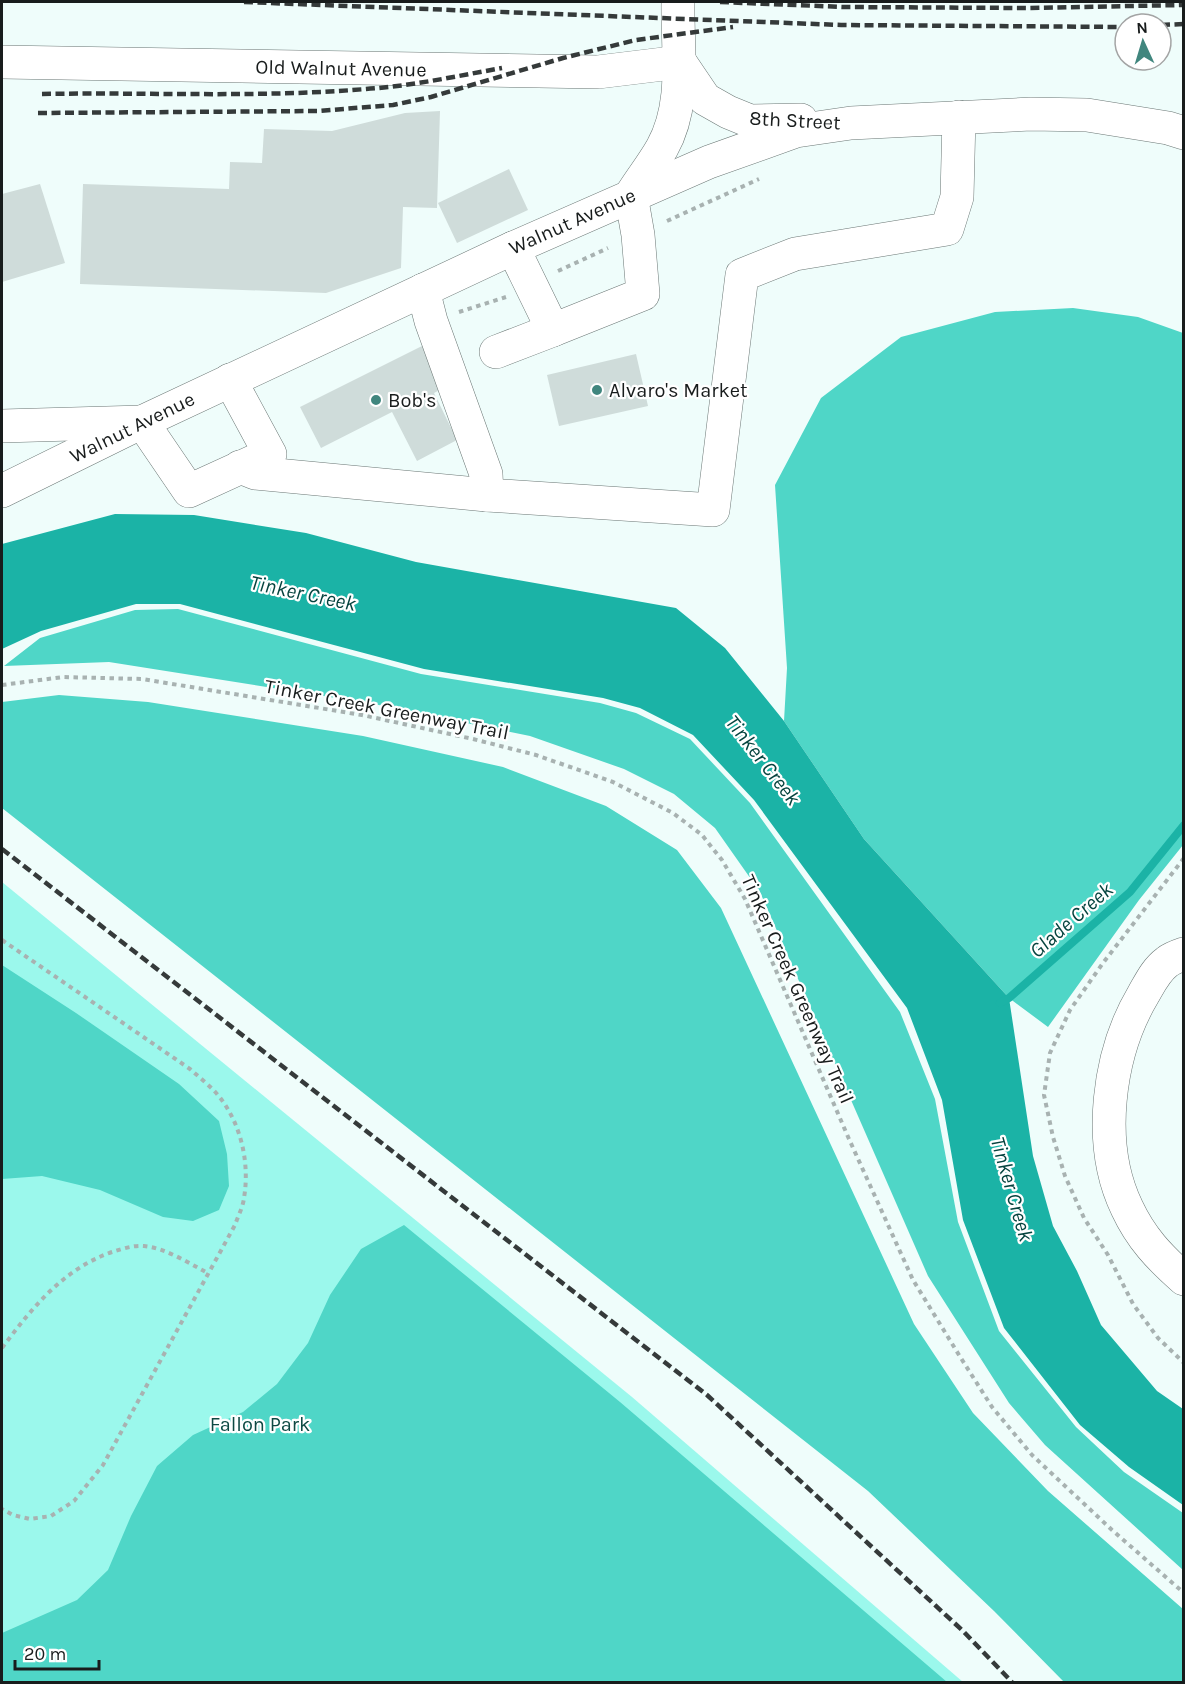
<svg xmlns="http://www.w3.org/2000/svg" width="1185" height="1684" font-family="Karla,sans-serif">
	<rect width="100%" height="100%" fill="#effdfb"/>
	<polygon fill="#9bf8ec" points="2,882 632,1397 963,1682 2,1682"/>
	<g fill="#4fd6c7">
		<polygon points="1073,308 1138,317 1183,333 1183,845 1139,900 1048,1027 1009,998 864,839 784,721 787,668 775,485 821,398 901,337 995,312"/>
		<polygon points="178,609 421,674 600,703 636,713 690,739 750,803 900,1012 935,1099 958,1222 999,1331 1076,1427 1124,1472 1183,1513 1183,1570 1045,1445 1009,1403 928,1276 760,892 715,828 674,794 624,769 530,736 374,704 109,662 4,666 40,638 135,610"/>
		<polygon points="59,695 148,702 363,736 503,767 606,806 677,850 721,908 914,1324 973,1413 1048,1491 1183,1609 1183,1682 1064,1682 994,1611 868,1491 2,808 2,702"/>
		<polygon points="2,965 76,1013 179,1084 219,1121 227,1154 229,1186 219,1210 193,1221 163,1217 100,1190 42,1176 2,1179"/>
		<polygon points="404,1225 620,1402 947,1682 2,1682 2,1633 77,1600 108,1570 131,1516 157,1466 193,1435 243,1412 277,1384 308,1343 330,1295 361,1249"/>
	</g>
	<polygon fill="#1bb3a6" points="115,514 194,515 306,533 416,562 676,608 725,648 784,721 864,839 1009,998 1033,1156 1053,1226 1077,1271 1101,1325 1157,1391 1183,1409 1183,1505 1129,1467 1080,1425 1004,1328 963,1220 942,1100 907,1008 754,800 693,735 640,708 603,698 424,669 180,604 136,604 41,631 2,649 2,544"/>
	<g fill="none" stroke-linecap="round" stroke-linejoin="round">
		<polyline stroke="#1bb3a6" stroke-width="8" points="1000,1003 1009,998 1130,892 1184,825"/>
	</g>
	<g fill="#cfdcda">
		<polygon points="440,111 437,208 403,207 401,268 326,293 80,284 83,184 229,189 230,162 262,163 264,129 332,131 405,113"/>
		<polygon points="509,169 528,210 457,243 438,203"/>
		<polygon points="40,184 65,263 2,282 2,194"/>
		<polygon points="428,343 449,385 434,393 457,440 417,461 392,412 321,448 300,407"/>
		<polygon points="636,354 648,406 559,426 547,375"/>
	</g>
	<g fill="none" stroke-linecap="round" stroke-linejoin="round">
		<defs>
			<g id="minor">
				<polyline points="2,62 598,72 680,62"/>
				<polyline points="680,62 705,99 728,112 750,121 801,120"/>
				<path d="M513,248l40,82 90,-36 -5,-59 -7,-40c10,-16 22,-31 31,-47 25,-44 15,-98 16,-146"/>
				<polyline points="496,352 553,330"/>
				<polyline points="2,426 142,422 189,491 270,454 230,380"/>
				<polyline points="240,467 255,473 487,495 486,474 431,321 423,290"/>
				<polyline points="2,491 142,422 513,248 709,162 796,131 851,123 1031,114 1087,115 1168,128 1184,133"/>
				<polyline points="487,495 713,510 742,275 795,254 947,229 957,197 959,117"/>
				<path d="M1184,954c-6,2 -12,4 -17,8 -11,8 -17,21 -24,33 -35,59 -47,149 -16,213 14,30 32,49 57,71"/>
			</g>
		</defs>
		<use href="#minor" stroke="#6b7775" stroke-width="34"/>
		<g stroke="#a8b2b1" stroke-width="4" stroke-dasharray="4.5 4.5" stroke-linecap="butt">
			<polyline points="667,221 759,179"/>
			<polyline points="558,271 608,248"/>
			<polyline points="459,312 506,297"/>
			<polyline points="2,685 63,677 142,679 362,715 473,739 536,755 613,782 673,813 702,835 722,860 745,899 849,1139 913,1280 959,1355 992,1407 1032,1455 1112,1530 1184,1593"/>
			<polyline points="1184,858 1103,963 1070,1010 1050,1053 1044,1095 1053,1137 1065,1176 1084,1218 1108,1255 1133,1304 1158,1338 1184,1363"/>
			<path d="M2,940l188,129c9,8 19,16 27,25 24,28 33,69 27,104 -1,9 -6,18 -9,27l-132,240 -29,36 -23,15 -21,3 -17,-4 -11,-6"/>
			<path d="M2,1348c30,-40 61,-79 110,-96 10,-3 21,-7 32,-6 22,2 44,17 64,27"/>
		</g>
		<use href="#minor" stroke="#fff" stroke-width="33"/>
		<g stroke="#353a3a" stroke-width="4.5" stroke-dasharray="9 4.5" stroke-linecap="butt">
			<polyline points="244,2 841,25 1125,27"/>
			<polyline points="720,2 844,7 1026,8 1184,5"/>
			<polyline points="1161,25 1184,24"/>
			<path d="M42,94c108,-2 216,4 324,-5 46,-3 91,-13 136,-21"/>
			<polyline points="38,113 318,111 393,105 431,97 563,58 636,40 733,27"/>
			<polyline points="2,849 707,1395 962,1630 1012,1682"/>
		</g>
	</g>
	<g fill="#40867e" stroke="#fff" stroke-width="2">
		<circle cx="597" cy="390" r="6"/>
		<circle cx="376" cy="400" r="6"/>
	</g>
	<g text-anchor="middle" stroke-width="4.5" stroke-linejoin="round" paint-order="stroke">
		<g font-size="20" fill="#181c1c" stroke="#fff">
			<text transform="translate(341 68) rotate(1)" y="7">Old Walnut Avenue</text>
			<text transform="translate(795 120) rotate(3)" y="7">8th Street</text>
			<text transform="translate(572 221) rotate(-24)" y="7">Walnut Avenue</text>
			<text transform="translate(132 427) rotate(-26)" y="7">Walnut Avenue</text>
			<text transform="translate(387 709) rotate(11)" y="7">Tinker Creek Greenway Trail</text>
			<text transform="translate(798 989) rotate(66)" y="7">Tinker Creek Greenway Trail</text>
		</g>
		<g font-size="20" fill="#181c1c" stroke="#fff" text-anchor="start">
			<text x="609" y="397">Alvaro's Market</text>
			<text x="388" y="407">Bob's</text>
		</g>
		<g font-size="20" fill="#0d4943" stroke="#fff">
			<text x="260" y="1431">Fallon Park</text>
		</g>
		<g font-size="21" font-style="italic" fill="#06443f" stroke="#fff">
			<text transform="translate(303 593) rotate(12)" y="7">Tinker Creek</text>
			<text transform="translate(763 760) rotate(52)" y="7">Tinker Creek</text>
			<text transform="translate(1071 920) rotate(-41)" y="7">Glade Creek</text>
			<text transform="translate(1012 1189) rotate(74)" y="7">Tinker Creek</text>
		</g>
	</g>
	<rect width="1185" height="1684" fill="none" stroke="#181c1c" stroke-width="6"/>
	<g transform="translate(1143 42) rotate(356)"><circle r="28" fill="#ffffff" stroke="#a3a4a4" stroke-width="1.5"/>
	<path d="M0-4.5L10 22L0 15L-10 22Z" fill="#40867e"/>
	<text y="-9" font-size="16" font-weight="bold" text-anchor="middle" fill="#181c1c">N</text>
	</g>
	<path d="M15 1660v9h84v-9" fill="none" stroke="#181c1c" stroke-width="3"/>
	<text x="24" y="1660" font-size="18" fill="#181c1c" stroke="#ffffff" stroke-width="4.5" paint-order="stroke">20 m</text>
</svg>
